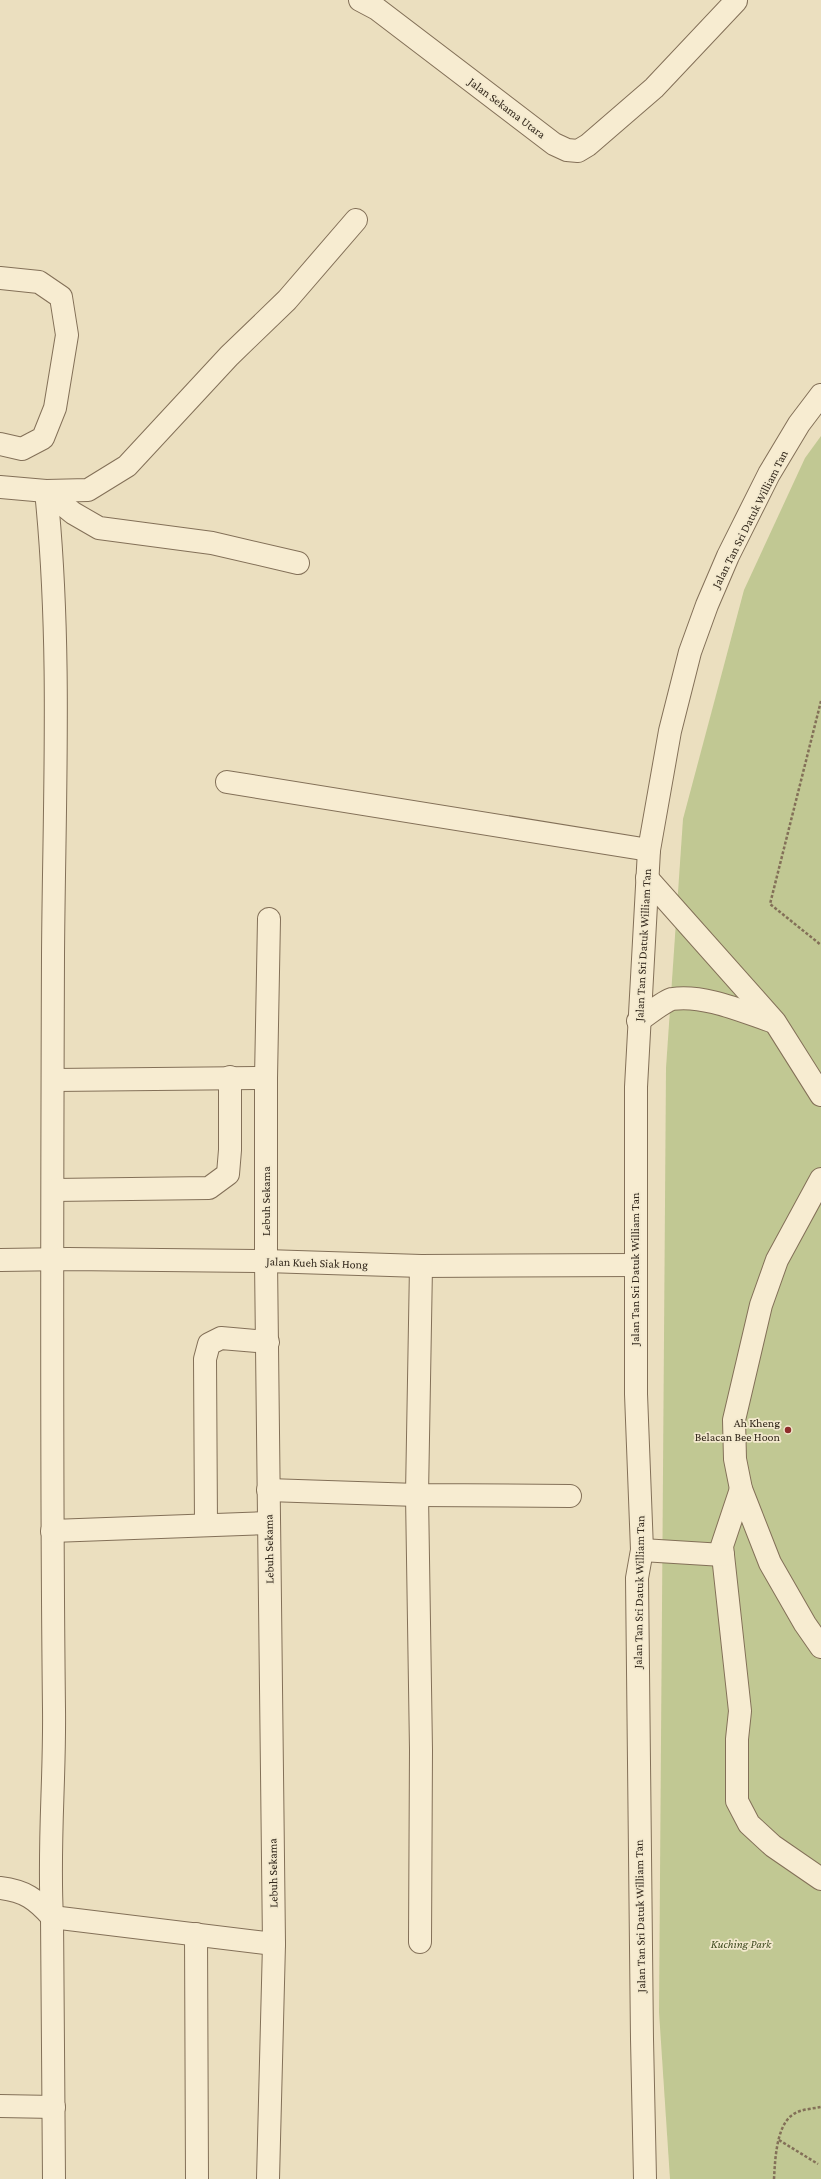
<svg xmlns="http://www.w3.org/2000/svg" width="821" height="2179" font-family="'Crimson Pro',serif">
	<rect width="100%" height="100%" fill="#ebdfbf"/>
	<polygon fill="#c1c893" points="821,436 821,2179 670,2179 659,2012 666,1068 683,819 744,590 805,458"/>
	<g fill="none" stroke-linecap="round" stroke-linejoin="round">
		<defs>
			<g id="minor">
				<polyline points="360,0 377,9 554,144 567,150 578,151 588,145 654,88 736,1"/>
				<polyline points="0,278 39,282 61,297 67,335 55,408 43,438 22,449 0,444"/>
				<polyline points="0,487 46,491 88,490 127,466 229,356 287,300 356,220"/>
				<path d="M46,491c16,154 8,310 7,465 -1,251 -2,502 1,753 1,69 -6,139 -2,208l2,262"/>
				<polyline points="46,491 73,513 99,528 212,543 298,563"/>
				<polyline points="227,782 649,850"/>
				<polyline points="647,878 775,1022 821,1095"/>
				<path d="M638,1021c8,-5 26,-20 34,-22 32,-5 72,13 102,23"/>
				<polyline points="54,1080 266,1078"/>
				<polyline points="821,1179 777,1260 761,1305 734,1420 735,1459 741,1489 770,1563 805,1624 821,1647"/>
				<polyline points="53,1190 209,1188 228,1174 230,1150 230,1077"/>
				<polyline points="0,1260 68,1259 266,1261 421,1266 635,1265"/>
				<polyline points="741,1489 722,1546 740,1711 737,1739 737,1801 749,1824 773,1846 821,1879"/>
				<polyline points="268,1490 417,1495 570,1496"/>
				<polyline points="206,1525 205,1359 209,1344 221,1338 268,1342"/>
				<polyline points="52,1531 269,1523"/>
				<polyline points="642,1550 723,1555"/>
				<path d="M0,1888c25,3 36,11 52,29l222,27"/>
				<polyline points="196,1934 197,2179"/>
				<polyline points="420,1942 421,1750 417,1495 421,1266"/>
				<polyline points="0,2106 54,2107"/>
				<polyline points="268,2179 274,1944 266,1261 266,1078 269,919"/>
				<polyline points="645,2179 642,2039 637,1578 642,1550 636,1394 636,1087 649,850 670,731 690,652 707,605 728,556 769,474 799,424 821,395"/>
			</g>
		</defs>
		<use href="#minor" stroke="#837058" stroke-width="24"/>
		<g stroke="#837058" stroke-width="2.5" stroke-dasharray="3 2" stroke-linecap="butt">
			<polyline points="821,701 770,904 821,945"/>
			<polyline points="779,2140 818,2164"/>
			<path d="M774,2179c1,-17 2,-51 17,-63 8,-7 20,-7 30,-9"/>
		</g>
		<use href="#minor" stroke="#f7ecd1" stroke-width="22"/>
	</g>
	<circle fill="#8f2d2b" stroke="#f3e9ce" stroke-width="1.5" cx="788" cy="1430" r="4"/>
	<g text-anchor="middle" stroke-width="3.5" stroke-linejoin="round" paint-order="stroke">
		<g font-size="12" fill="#33281c" stroke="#f3e9ce">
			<text transform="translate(507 108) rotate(37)" y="4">Jalan Sekama Utara</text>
			<text transform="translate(750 519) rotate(-63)" y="4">Jalan Tan Sri Datuk William Tan</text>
			<text transform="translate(643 945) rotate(-87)" y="4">Jalan Tan Sri Datuk William Tan</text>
			<text transform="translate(266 1201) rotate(-90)" y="4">Lebuh Sekama</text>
			<text transform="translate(317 1263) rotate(2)" y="4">Jalan Kueh Siak Hong</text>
			<text transform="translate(635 1269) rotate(-90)" y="4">Jalan Tan Sri Datuk William Tan</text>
			<text transform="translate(269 1549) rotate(-91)" y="4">Lebuh Sekama</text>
			<text transform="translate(639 1592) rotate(-89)" y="4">Jalan Tan Sri Datuk William Tan</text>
			<text transform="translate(273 1873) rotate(-91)" y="4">Lebuh Sekama</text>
			<text transform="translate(640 1916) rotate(-91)" y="4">Jalan Tan Sri Datuk William Tan</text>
		</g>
		<g font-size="12" fill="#33281c" stroke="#f3e9ce" text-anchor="end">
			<text x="780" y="1427">Ah Kheng<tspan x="780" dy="14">Belacan Bee Hoon</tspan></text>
		</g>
		<g font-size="12" font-style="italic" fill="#434e23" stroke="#f3e9ce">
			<text x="741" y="1948">Kuching Park</text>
		</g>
	</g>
</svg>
